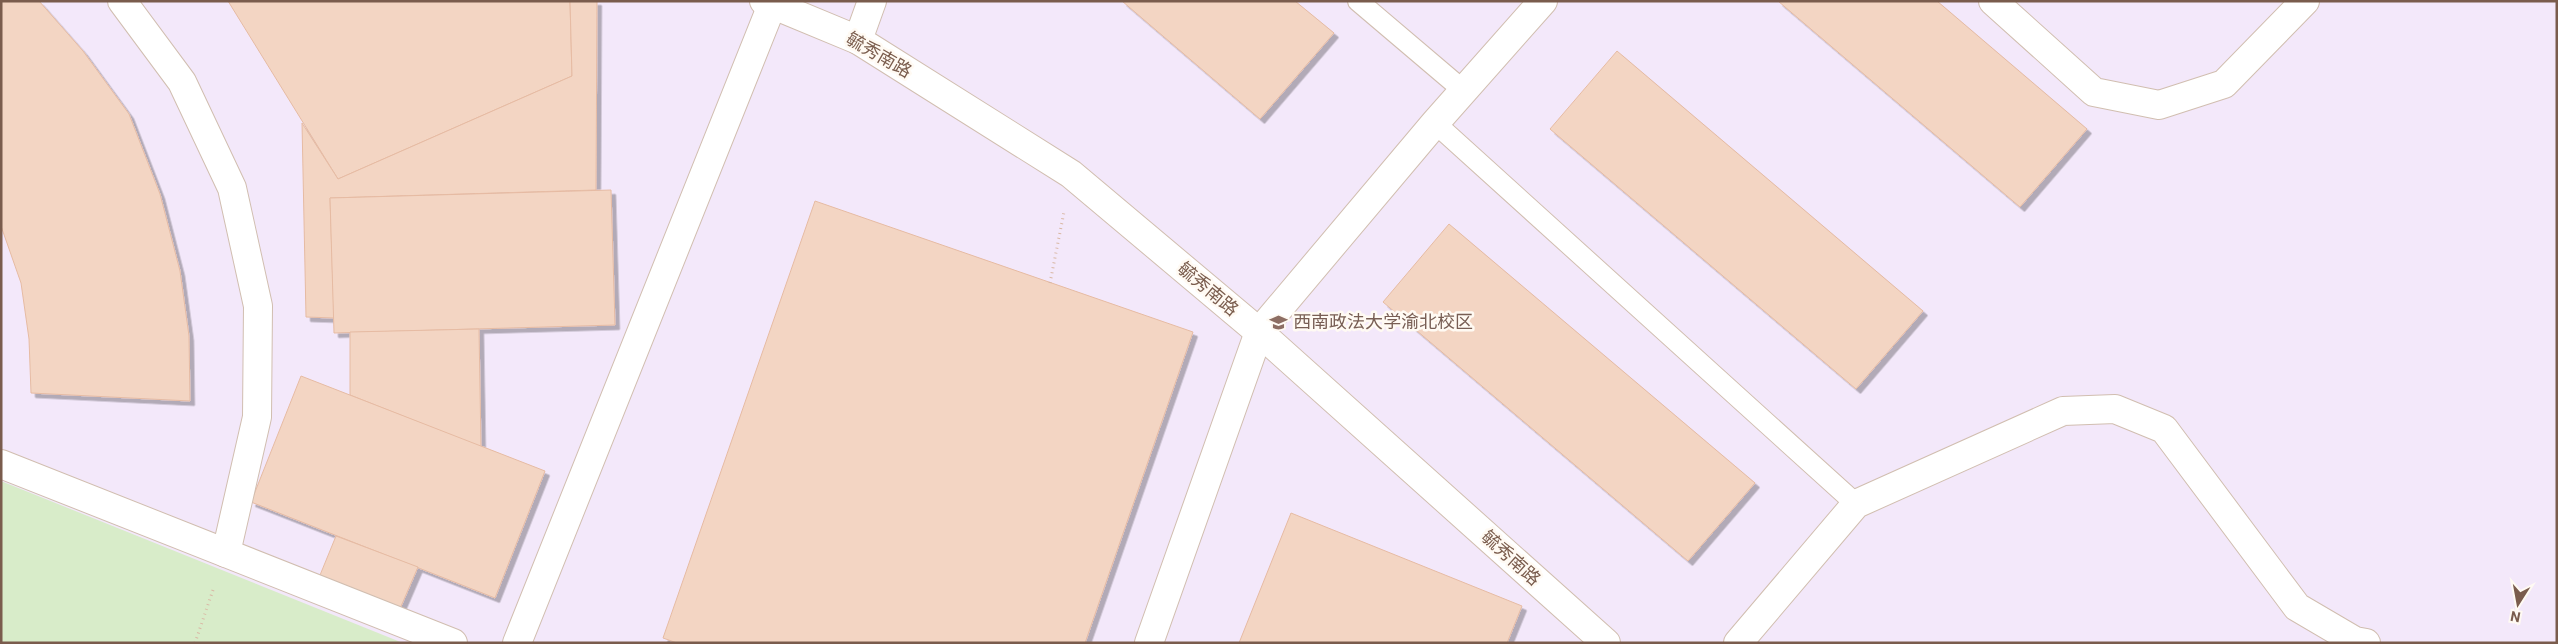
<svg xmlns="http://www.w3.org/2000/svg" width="2558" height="644" font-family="Roboto,'Noto Sans SC',sans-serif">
	<defs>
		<filter id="shadow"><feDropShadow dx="4.5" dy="4.5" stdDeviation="0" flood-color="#0004"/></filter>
	</defs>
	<rect width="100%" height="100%" fill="#fdf6ec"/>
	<rect fill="#f3e8fa" x="1" y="1" width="2556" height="642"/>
	<polygon fill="#d8ecc9" points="1,481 403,643 1,643"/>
	<g fill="#f3d5c3" stroke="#e6bba3" filter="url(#shadow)">
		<polygon points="1,1 39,1 83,51 129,114 160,194 180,271 189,336 190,401 31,393 29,339 21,283 1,226"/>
		<polygon points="228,1 570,1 572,76 338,179"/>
		<polygon points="570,1 597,1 596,190 330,198 334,318 306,317 302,123 338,179 572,76"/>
		<polygon points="1122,1 1295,1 1334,33 1260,119"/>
		<polygon points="1778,1 1937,1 2087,129 2020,207"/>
		<polygon points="1617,51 1923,311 1856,389 1550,129"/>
		<polygon points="611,190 615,325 334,333 330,198"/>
		<polygon points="815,201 1193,332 1085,643 677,643 663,638"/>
		<polygon points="1449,224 1755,483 1688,561 1383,302"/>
		<polygon points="479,329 481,447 350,395 350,332"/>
		<polygon points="301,376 545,471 495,598 251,502"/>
		<polygon points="1291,513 1522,606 1507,643 1239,643"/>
		<polygon points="336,536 418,567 399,611 318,580"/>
	</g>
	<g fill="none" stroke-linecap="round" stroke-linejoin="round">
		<defs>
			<g id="service">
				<polyline points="1358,1 1464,91"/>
				<polyline points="1435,123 1856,504"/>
			</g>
			<g id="minor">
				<polyline points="122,1 182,82 232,188 258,306 257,417 226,553"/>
				<polyline points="764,1 858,40 1071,174 1259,332 1606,643"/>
				<polyline points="1993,1 2094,92 2159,105 2224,84 2305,1"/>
				<polyline points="858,40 872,1"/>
				<polyline points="1,464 453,643"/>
				<polyline points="517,643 772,5"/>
				<polyline points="1149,643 1259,332 1435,123 1543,1"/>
				<polyline points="1738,643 1856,504 2063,411 2115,409 2164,429 2297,607 2355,641 2366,643"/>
			</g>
		</defs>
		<use href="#service" stroke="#d1beb0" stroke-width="22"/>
		<use href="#minor" stroke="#d1beb0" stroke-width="30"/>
		<g stroke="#d9b8a5" stroke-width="3" stroke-dasharray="1 4" stroke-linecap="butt">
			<polyline points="1050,283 1064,212"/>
			<polyline points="195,643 214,587"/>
		</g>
		<use href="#service" stroke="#fff" stroke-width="20"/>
		<use href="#minor" stroke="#fff" stroke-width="28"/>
	</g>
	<defs>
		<symbol id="university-bare" viewBox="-9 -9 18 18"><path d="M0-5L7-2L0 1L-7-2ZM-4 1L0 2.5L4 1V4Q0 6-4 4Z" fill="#8d6e63" stroke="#fffaf3" stroke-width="2.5" paint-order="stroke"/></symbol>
	</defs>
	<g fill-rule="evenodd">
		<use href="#university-bare" x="1266" y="310" width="25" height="25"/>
	</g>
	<g text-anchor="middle" stroke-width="5" stroke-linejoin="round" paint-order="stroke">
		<g font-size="18" fill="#7a5c4d" stroke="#fffaf3">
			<text transform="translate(879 55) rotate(30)" y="6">毓秀南路</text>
			<text transform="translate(1208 289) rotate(40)" y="6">毓秀南路</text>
			<text transform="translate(1511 558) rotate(42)" y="6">毓秀南路</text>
		</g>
		<g font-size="18" fill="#785e54" stroke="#fffaf3" text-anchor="start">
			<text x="1293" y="328">西南政法大学渝北校区</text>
		</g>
	</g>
	<rect width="2558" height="644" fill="none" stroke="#7a5c4d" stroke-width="5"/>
	<g transform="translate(2518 604) rotate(191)" stroke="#fffaf3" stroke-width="4" paint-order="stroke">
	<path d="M0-4L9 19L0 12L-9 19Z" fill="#7a5c4d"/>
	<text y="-8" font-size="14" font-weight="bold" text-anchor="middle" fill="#7a5c4d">N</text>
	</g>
</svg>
